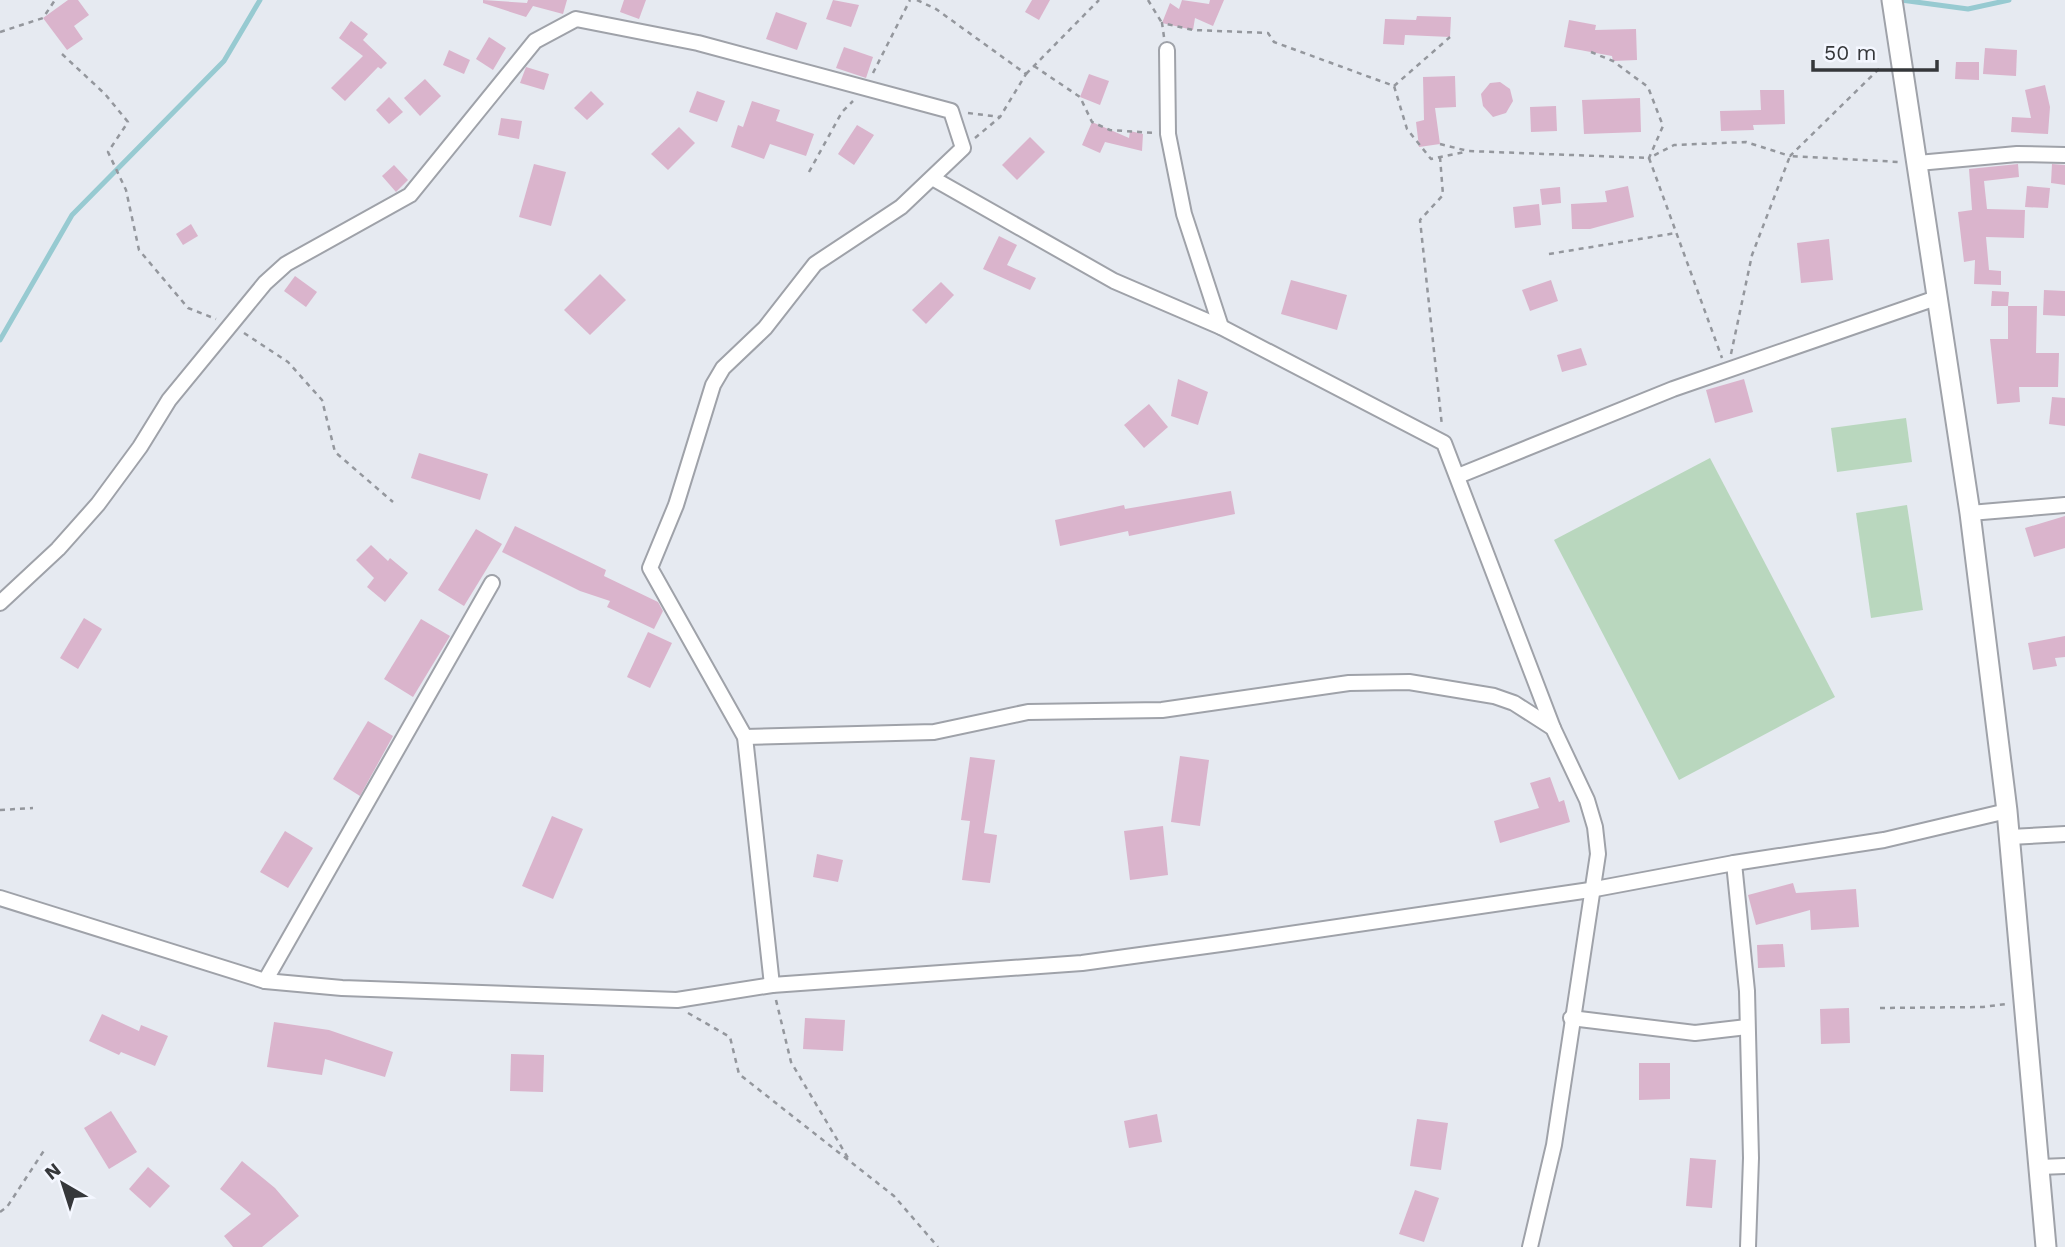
<svg xmlns="http://www.w3.org/2000/svg" width="2065" height="1247" font-family="'Work Sans',sans-serif">
	<rect width="100%" height="100%" fill="#e6eaf1"/>
	<g fill="#b9d7be">
		<polygon points="1906,418 1912,462 1837,472 1831,428"/>
		<polygon points="1710,458 1835,697 1679,780 1554,540"/>
		<polygon points="1907,505 1923,610 1871,618 1856,513"/>
	</g>
	<g fill="none" stroke-linecap="round" stroke-linejoin="round">
		<g stroke="#97cad1" stroke-width="5">
			<polyline points="1901,0 1968,9 2009,0"/>
			<polyline points="0,340 72,215 224,61 260,0"/>
		</g>
	</g>
	<g fill="#dab4cc">
		<polygon points="68,0 78,0 89,15 74,26 83,39 67,50 43,18"/>
		<polygon points="483,0 527,3 528,0 567,0 563,14 533,6 526,17 483,3"/>
		<polygon points="624,0 646,0 639,19 620,12"/>
		<polygon points="833,0 859,5 851,27 826,19"/>
		<polygon points="1032,0 1050,0 1039,20 1025,12"/>
		<polygon points="1182,0 1209,4 1210,0 1224,0 1213,26 1195,18 1193,30 1162,23 1170,3 1179,9"/>
		<polygon points="776,12 807,23 797,50 766,39"/>
		<polygon points="1417,16 1451,17 1450,37 1405,35 1404,45 1383,44 1385,19 1416,20"/>
		<polygon points="1569,20 1596,25 1595,30 1636,29 1637,60 1613,61 1612,56 1564,47"/>
		<polygon points="351,21 368,34 363,40 387,63 381,69 378,67 345,101 331,88 363,56 339,38"/>
		<polygon points="489,37 506,48 493,70 476,59"/>
		<polygon points="844,47 873,57 866,78 836,68"/>
		<polygon points="1985,48 2017,50 2016,76 1983,74"/>
		<polygon points="449,50 470,60 464,74 443,65"/>
		<polygon points="1956,62 1979,62 1979,80 1955,79"/>
		<polygon points="526,67 549,74 544,90 520,83"/>
		<polygon points="1089,74 1109,81 1100,105 1080,97"/>
		<polygon points="1455,76 1456,107 1435,108 1440,144 1419,147 1416,122 1424,120 1423,77"/>
		<polygon points="425,79 441,96 420,116 404,98"/>
		<polygon points="1500,82 1510,89 1513,101 1506,113 1493,117 1483,106 1481,94 1490,83"/>
		<polygon points="2045,85 2050,107 2048,134 2011,132 2012,117 2031,118 2025,90"/>
		<polygon points="1760,90 1784,90 1785,124 1753,125 1754,130 1721,131 1720,111 1761,110"/>
		<polygon points="591,91 604,104 587,120 574,108"/>
		<polygon points="697,91 725,101 717,122 689,112"/>
		<polygon points="389,97 403,112 389,124 376,110"/>
		<polygon points="1640,98 1641,132 1584,134 1582,100"/>
		<polygon points="752,101 780,110 776,121 814,134 806,156 770,144 764,159 731,147 738,125 743,127"/>
		<polygon points="1556,106 1557,131 1531,132 1530,107"/>
		<polygon points="501,118 522,121 519,139 498,135"/>
		<polygon points="1092,122 1129,138 1130,131 1143,134 1142,151 1105,142 1100,153 1082,145"/>
		<polygon points="857,125 874,135 854,165 838,154"/>
		<polygon points="679,127 695,143 668,170 651,154"/>
		<polygon points="1030,137 1045,152 1017,180 1002,165"/>
		<polygon points="534,164 566,172 551,226 519,217"/>
		<polygon points="2018,164 2019,177 1984,181 1987,209 2025,210 2024,238 1986,237 1989,270 2001,271 2001,285 1974,284 1975,260 1964,262 1958,212 1972,210 1969,169"/>
		<polygon points="2052,164 2065,165 2065,185 2051,183"/>
		<polygon points="394,165 408,180 396,192 382,176"/>
		<polygon points="1628,186 1634,217 1590,229 1572,229 1571,204 1607,202 1605,191"/>
		<polygon points="2027,186 2050,188 2048,208 2025,207"/>
		<polygon points="1560,187 1561,203 1542,205 1540,189"/>
		<polygon points="1539,204 1541,225 1515,228 1513,207"/>
		<polygon points="191,224 198,236 183,245 176,234"/>
		<polygon points="999,236 1017,245 1007,265 1036,278 1030,290 983,269"/>
		<polygon points="1829,239 1833,280 1801,283 1797,243"/>
		<polygon points="600,274 626,300 590,335 564,310"/>
		<polygon points="295,276 317,292 306,307 284,291"/>
		<polygon points="1291,280 1347,295 1337,330 1281,314"/>
		<polygon points="1551,280 1558,301 1530,311 1522,290"/>
		<polygon points="941,282 954,295 926,324 912,310"/>
		<polygon points="2044,290 2065,291 2065,316 2043,315"/>
		<polygon points="1992,291 2009,292 2008,306 1991,306"/>
		<polygon points="2008,306 2037,306 2036,353 2059,353 2058,387 2019,387 2020,402 1997,404 1990,339 2008,339"/>
		<polygon points="1581,348 1587,365 1562,372 1557,355"/>
		<polygon points="1178,379 1208,392 1198,425 1171,416"/>
		<polygon points="1744,379 1753,412 1715,423 1706,390"/>
		<polygon points="2052,397 2065,398 2065,426 2049,424"/>
		<polygon points="1149,404 1168,427 1144,448 1124,425"/>
		<polygon points="419,453 488,474 480,500 411,478"/>
		<polygon points="1231,491 1235,514 1129,536 1128,531 1060,546 1055,520 1124,505 1125,509"/>
		<polygon points="2065,516 2065,548 2034,557 2025,528"/>
		<polygon points="515,526 606,570 604,576 658,602 663,611 654,629 607,607 610,601 580,591 502,552"/>
		<polygon points="476,529 502,544 464,606 438,590"/>
		<polygon points="371,545 388,561 390,558 408,573 385,602 367,587 374,578 356,560"/>
		<polygon points="84,618 102,629 78,669 60,658"/>
		<polygon points="421,619 450,636 413,697 384,679"/>
		<polygon points="648,632 672,643 650,688 627,677"/>
		<polygon points="2065,636 2065,657 2055,658 2057,666 2033,670 2028,643"/>
		<polygon points="368,721 393,736 360,796 333,779"/>
		<polygon points="1180,756 1209,760 1200,826 1171,822"/>
		<polygon points="970,757 995,760 984,833 997,835 990,883 962,880 970,821 961,820"/>
		<polygon points="1550,777 1559,802 1564,800 1570,822 1500,843 1494,821 1539,808 1530,783"/>
		<polygon points="552,816 583,829 553,899 522,886"/>
		<polygon points="1163,826 1168,875 1130,880 1124,831"/>
		<polygon points="285,831 313,848 288,888 260,872"/>
		<polygon points="817,854 843,860 838,882 813,877"/>
		<polygon points="1793,883 1796,893 1856,889 1859,927 1811,930 1810,910 1756,925 1748,895"/>
		<polygon points="1783,944 1785,967 1758,968 1757,945"/>
		<polygon points="1849,1008 1850,1043 1821,1044 1820,1009"/>
		<polygon points="102,1014 139,1031 141,1025 168,1036 155,1066 121,1052 119,1055 89,1041"/>
		<polygon points="805,1018 845,1020 843,1051 803,1049"/>
		<polygon points="274,1022 329,1030 393,1052 385,1077 325,1059 322,1075 267,1067"/>
		<polygon points="511,1054 544,1055 543,1092 510,1091"/>
		<polygon points="1639,1063 1670,1063 1670,1099 1639,1100"/>
		<polygon points="111,1111 137,1152 109,1169 84,1128"/>
		<polygon points="1157,1114 1162,1142 1129,1148 1124,1121"/>
		<polygon points="1417,1119 1448,1123 1441,1170 1410,1166"/>
		<polygon points="1690,1158 1716,1160 1712,1208 1686,1206"/>
		<polygon points="242,1161 275,1188 299,1216 262,1247 233,1247 224,1236 251,1214 220,1189"/>
		<polygon points="148,1167 170,1186 150,1208 129,1189"/>
		<polygon points="1415,1190 1439,1198 1424,1242 1399,1234"/>
	</g>
	<g fill="none" stroke-linecap="round" stroke-linejoin="round">
		<defs>
			<g id="street">
				<polyline points="1167,50 1168,134 1184,214 1221,327"/>
				<polyline points="1918,163 2017,154 2065,155"/>
				<polyline points="934,179 1114,281 1221,327 1444,443 1553,728"/>
				<polyline points="1458,476 1673,389 1939,297"/>
				<polyline points="1970,513 2065,505"/>
				<polyline points="0,603 58,549 98,504 140,447 169,400 265,283 286,264 410,195 535,41 576,19 698,43 951,111 963,148 901,207 815,264 765,328 723,368 713,385 676,505 650,568 745,737 772,985"/>
				<polyline points="745,737 934,732 1028,712 1162,710 1349,683 1409,682 1494,696 1514,703 1553,728 1587,800 1595,827 1598,854 1554,1145 1530,1247"/>
				<polyline points="2010,837 2065,834"/>
				<polyline points="1734,863 1747,991 1751,1158 1748,1247"/>
				<polyline points="0,898 265,981 342,988 677,1000 772,985 1082,963 1228,943 1590,890 1734,863 1884,840 2007,811"/>
				<polyline points="265,981 492,583"/>
				<polyline points="1571,1018 1695,1033 1747,1027"/>
				<polyline points="2040,1167 2065,1166"/>
			</g>
			<polyline id="secondary" points="1892,0 1970,513 2007,811 2046,1247"/>
		</defs>
		<use href="#street" stroke="#9fa2a9" stroke-width="18"/>
		<use href="#secondary" stroke="#9fa2a9" stroke-width="23"/>
		<g stroke="#94979d" stroke-width="2.5" stroke-dasharray="5 5" stroke-linecap="butt">
			<polyline points="917,0 936,9 1026,74 1000,117 975,138"/>
			<polyline points="1148,0 1162,23"/>
			<polyline points="0,32 43,18 55,0"/>
			<polyline points="1164,37 1162,23 1193,30 1268,33 1274,42 1394,86 1407,129 1431,159 1465,152"/>
			<polyline points="1591,52 1613,61 1648,87 1663,126 1649,158 1674,145 1746,142 1790,156 1882,66"/>
			<polyline points="62,54 105,94 128,122 108,152 126,190 139,250 188,308 216,319"/>
			<polyline points="1034,66 1080,97 1092,122 1110,130 1154,133"/>
			<polyline points="873,73 910,0"/>
			<polyline points="1026,74 1099,0"/>
			<polyline points="1394,86 1450,37"/>
			<polyline points="968,113 1000,117"/>
			<polyline points="1440,144 1468,151 1649,158 1722,358"/>
			<polyline points="1440,157 1443,195 1420,220 1442,426"/>
			<polyline points="809,172 842,112 853,101"/>
			<polyline points="1549,254 1676,233"/>
			<polyline points="244,333 288,362 322,400 335,452 393,502"/>
			<polyline points="1731,354 1752,255 1790,156 1899,162"/>
			<polyline points="0,810 33,808"/>
			<polyline points="776,1000 791,1062 848,1158"/>
			<polyline points="1880,1008 1983,1007 2006,1004"/>
			<polyline points="688,1013 730,1037 739,1074 894,1196 938,1247"/>
			<polyline points="0,1212 7,1207 45,1149"/>
		</g>
		<use href="#street" stroke="#fff" stroke-width="14"/>
		<use href="#secondary" stroke="#fff" stroke-width="19"/>
	</g>
	<g transform="translate(63 1184) rotate(321)" stroke="#f4f7ff" stroke-width="5" paint-order="stroke">
	<path d="M0-5L12 26L0 18L-12 26Z" fill="#35373a"/>
	<text y="-10" font-size="19" font-weight="bold" text-anchor="middle" fill="#35373a">N</text>
	</g>
	<path d="M1813 60v10h124v-10" fill="none" stroke="#35373a" stroke-width="3.5"/>
	<text x="1824" y="60" font-size="21" fill="#35373a" stroke="#f4f7ff" stroke-width="5" paint-order="stroke">50 m</text>
</svg>
